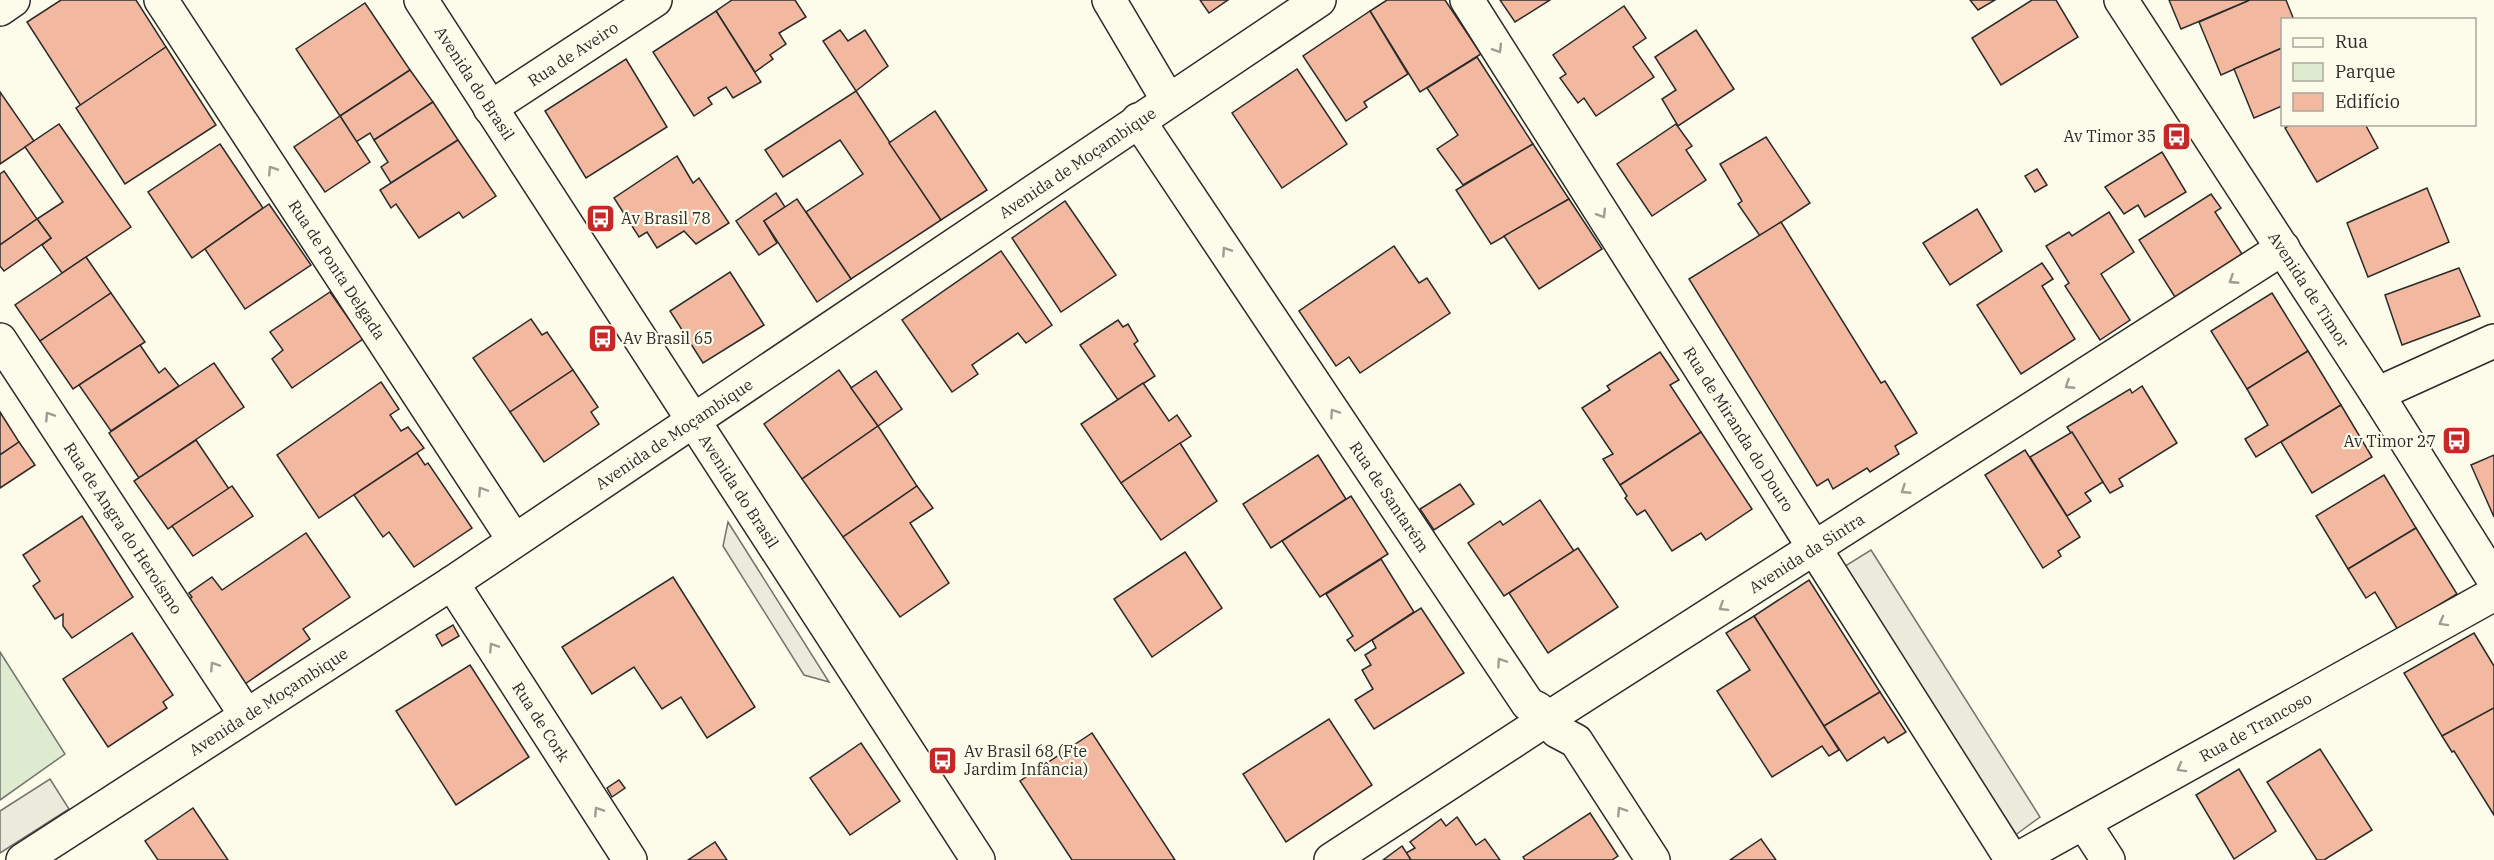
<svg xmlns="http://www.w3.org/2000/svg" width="2494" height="860" font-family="'IBM Plex Serif',serif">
	<rect width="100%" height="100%" fill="#fdfbea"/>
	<polygon fill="#deebd1" stroke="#74746e" stroke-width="1.5" points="0,652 65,754 0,800"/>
	<g fill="#eceadb" stroke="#74746e" stroke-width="1.5">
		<polygon points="728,522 829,682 804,675 723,546"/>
		<polygon points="1871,550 2040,817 2014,836 1842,568"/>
		<polygon points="50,779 69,809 0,853 0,811"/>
	</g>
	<g fill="#f2b8a0" stroke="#2b2b2b" stroke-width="1.5">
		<polygon points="61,0 136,0 166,47 81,106 27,22"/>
		<polygon points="732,0 795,0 806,17 779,33 786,44 770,55 773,59 755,72 716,11"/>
		<polygon points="1200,0 1228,0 1209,13"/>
		<polygon points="1387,0 1445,0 1481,54 1420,92 1370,11"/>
		<polygon points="1500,0 1550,0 1515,22"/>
		<polygon points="1970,0 1995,0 1978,10"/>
		<polygon points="2032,0 2056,0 2078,37 2001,85 1972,38"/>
		<polygon points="2169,0 2250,0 2181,29"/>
		<polygon points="2250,0 2286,0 2294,20 2282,20 2282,48 2221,75 2199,22"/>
		<polygon points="365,3 410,70 340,116 296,49"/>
		<polygon points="1624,6 1646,38 1633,47 1654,77 1596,116 1584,98 1578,103 1560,78 1566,74 1553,55"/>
		<polygon points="716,11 761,82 733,98 726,87 708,98 712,104 694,116 653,52"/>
		<polygon points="1370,11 1408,74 1364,102 1367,107 1346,121 1303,56"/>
		<polygon points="840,30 848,41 865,30 888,66 856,91 823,41"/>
		<polygon points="1696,30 1734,89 1678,126 1662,99 1676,90 1655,57"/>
		<polygon points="166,47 216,125 125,184 76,108"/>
		<polygon points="2282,48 2282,106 2254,118 2234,69"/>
		<polygon points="1477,57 1533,144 1463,185 1437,149 1458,135 1427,88"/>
		<polygon points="626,59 667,127 586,178 545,111"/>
		<polygon points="1297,69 1347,144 1282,188 1232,113"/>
		<polygon points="410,70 433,102 374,140 370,133 356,142 340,116"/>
		<polygon points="856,91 941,220 851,279 806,212 863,174 840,140 783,177 765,150"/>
		<polygon points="0,92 34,141 0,164"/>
		<polygon points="433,102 458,140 391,183 381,167 388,162 374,140"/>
		<polygon points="935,111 987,190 941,220 889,143"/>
		<polygon points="340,116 370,162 325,192 294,147"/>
		<polygon points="59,124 131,227 62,273 42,245 51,238 37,219 63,202 25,147"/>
		<polygon points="1676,124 1692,146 1686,150 1706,180 1652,216 1617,164"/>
		<polygon points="2291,124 2365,124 2378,148 2317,182 2285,128"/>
		<polygon points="1766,137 1810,203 1760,236 1738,204 1742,201 1720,164"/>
		<polygon points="458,140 496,196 463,218 459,212 419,238 396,204 391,208 380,190"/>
		<polygon points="220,144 263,208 192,258 148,192"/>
		<polygon points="1533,144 1569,199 1491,244 1456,190"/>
		<polygon points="2162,152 2186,192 2145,217 2138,205 2124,214 2105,187"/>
		<polygon points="677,156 693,183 699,178 729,223 696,244 684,231 657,248 647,232 639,237 614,198"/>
		<polygon points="2037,169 2047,185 2035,192 2025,176"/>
		<polygon points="4,171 37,219 0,245 0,174"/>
		<polygon points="2427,188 2449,242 2368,277 2347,223"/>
		<polygon points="776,193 785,207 764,221 777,243 759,255 736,221"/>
		<polygon points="2211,194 2221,208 2215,212 2242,254 2175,297 2139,240"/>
		<polygon points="797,199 851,279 817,302 764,221"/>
		<polygon points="1569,199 1602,249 1539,289 1504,236"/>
		<polygon points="1065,201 1116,275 1061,312 1012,238"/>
		<polygon points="269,204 311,265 245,309 205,249"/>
		<polygon points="1977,209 2002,251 1950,285 1923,243"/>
		<polygon points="2109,212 2134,252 2101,274 2130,320 2100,340 2065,286 2069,283 2046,246 2069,232 2072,236"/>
		<polygon points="37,219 51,238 4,271 0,266 0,245"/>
		<polygon points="1781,222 1881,383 1885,381 1917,433 1895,446 1899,454 1870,472 1867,468 1833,489 1828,479 1817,486 1689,279"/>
		<polygon points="1394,246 1419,283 1427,278 1450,313 1360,373 1349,357 1336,366 1299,311"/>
		<polygon points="1001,251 1052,325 1026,343 1018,333 972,365 978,374 952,392 902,320"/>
		<polygon points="86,257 111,293 40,341 15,305"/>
		<polygon points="2042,263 2053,279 2042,286 2075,339 2021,374 1977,305"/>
		<polygon points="2459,268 2480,316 2402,345 2385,295"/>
		<polygon points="730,272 764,325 703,363 670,311"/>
		<polygon points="330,292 363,339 292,388 272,359 283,350 270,332"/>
		<polygon points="111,293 145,342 73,389 40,341"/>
		<polygon points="2272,293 2308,351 2247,389 2211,331"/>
		<polygon points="531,319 542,335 547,332 573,370 510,412 473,358"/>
		<polygon points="1118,320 1123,327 1128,324 1138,341 1134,344 1155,376 1118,400 1080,345"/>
		<polygon points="140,345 159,373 165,368 179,386 111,431 79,385"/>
		<polygon points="2308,351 2341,405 2256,457 2245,439 2268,425 2247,389"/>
		<polygon points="1660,352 1679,380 1670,385 1701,432 1620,485 1603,459 1613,454 1582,408 1610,390 1607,386"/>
		<polygon points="214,363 244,407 139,478 109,433"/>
		<polygon points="573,370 598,407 591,412 599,424 544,462 510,412"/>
		<polygon points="839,370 878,426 802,479 764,424"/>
		<polygon points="876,371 902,409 878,426 851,388"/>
		<polygon points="381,382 399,409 390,415 401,431 408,427 424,448 319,518 277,455"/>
		<polygon points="1143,383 1169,421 1177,415 1191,436 1121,483 1081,424"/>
		<polygon points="2142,386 2177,443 2119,479 2123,486 2110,493 2067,427 2130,389 2132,393"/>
		<polygon points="2341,405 2372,457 2312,493 2281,442"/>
		<polygon points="0,412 19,442 0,455"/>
		<polygon points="878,426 917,486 843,537 802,479"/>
		<polygon points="1701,432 1752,509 1706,540 1701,533 1672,551 1645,510 1637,515 1625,498 1627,496 1620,485"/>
		<polygon points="2072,432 2103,482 2085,493 2091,501 2067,516 2030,457"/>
		<polygon points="196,440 229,489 168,529 134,481"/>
		<polygon points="19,442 35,465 0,488 0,455"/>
		<polygon points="1180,443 1217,501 1161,540 1121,483"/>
		<polygon points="2025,450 2080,537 2058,551 2061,556 2043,568 1985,475"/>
		<polygon points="417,453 425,465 428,463 472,528 414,567 389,532 383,537 354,495"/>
		<polygon points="1318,455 1346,499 1271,548 1243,504"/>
		<polygon points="2494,455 2494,517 2471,465"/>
		<polygon points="2384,475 2416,528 2348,569 2316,516"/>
		<polygon points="1460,484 1474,504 1434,530 1420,509"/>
		<polygon points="232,486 253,516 193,556 172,526"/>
		<polygon points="917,486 933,508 910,523 949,583 900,617 843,537"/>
		<polygon points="1351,496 1388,554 1320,597 1282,541"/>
		<polygon points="1540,500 1574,551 1504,596 1468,543 1500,521 1503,525"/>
		<polygon points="82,516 133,597 72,638 63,626 63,614 55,619 33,586 40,581 23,555"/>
		<polygon points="2416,528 2457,594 2398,630 2375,592 2366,598 2348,569"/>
		<polygon points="306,533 350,597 303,629 310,639 245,684 188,600 192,597 189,593 212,577 222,590"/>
		<polygon points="1578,548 1618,607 1548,653 1509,593"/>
		<polygon points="1185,552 1222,608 1152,657 1114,599"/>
		<polygon points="1381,559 1414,612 1355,651 1347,640 1353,636 1326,594"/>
		<polygon points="673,577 755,707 707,738 681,697 662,709 634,667 592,694 562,647"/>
		<polygon points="1809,580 1880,692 1824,726 1754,616"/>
		<polygon points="1421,608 1464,673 1374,729 1355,700 1373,689 1362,670 1371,665 1365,655 1376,648 1372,640"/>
		<polygon points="1754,616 1839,750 1829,756 1822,746 1772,777 1717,691 1750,670 1726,633"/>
		<polygon points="453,625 459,636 442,646 436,635"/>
		<polygon points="132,633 173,695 163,702 167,708 108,747 63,679"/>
		<polygon points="2474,633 2494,666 2494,708 2442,736 2404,673"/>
		<polygon points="470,665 529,757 456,805 396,711"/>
		<polygon points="1880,692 1906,732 1888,743 1884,737 1847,761 1824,726"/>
		<polygon points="2494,708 2494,815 2454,751 2452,752 2442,736"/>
		<polygon points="1329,719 1372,785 1286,842 1243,774"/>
		<polygon points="1092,733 1175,860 1072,860 1020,781"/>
		<polygon points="861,743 900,801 850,835 810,778"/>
		<polygon points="2320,749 2372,830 2324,860 2317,860 2267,782"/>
		<polygon points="2239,769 2276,831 2234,859 2196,795"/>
		<polygon points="619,780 625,788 612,797 607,788"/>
		<polygon points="193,808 228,860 158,860 145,841"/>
		<polygon points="1590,813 1618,856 1612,860 1525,860 1523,857"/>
		<polygon points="1457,817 1476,845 1485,839 1500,860 1411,860 1406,853 1415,848 1410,842 1441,819 1446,826"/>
		<polygon points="1761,839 1776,860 1730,860"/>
		<polygon points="715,842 727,860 688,860"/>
		<polygon points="1402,846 1411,860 1383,860"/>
	</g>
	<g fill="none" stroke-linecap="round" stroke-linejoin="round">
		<defs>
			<g id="minor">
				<path id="s1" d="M161,0l353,540"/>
				<polyline points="1109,0 1168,100"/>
				<path id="s2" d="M1467,0l545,860"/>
				<polyline points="0,9 13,0"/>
				<path id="s3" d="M490,108l165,-108"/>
				<path id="s4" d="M1138,120l390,584 10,5 19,22 19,10 77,119"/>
				<path id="s5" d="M0,340l246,375"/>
				<polyline points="2377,394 2494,341"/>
				<path id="s6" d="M452,583l178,277"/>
				<polyline points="2084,823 2108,860"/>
				<path id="s7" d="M1331,860l216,-141 736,-471"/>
				<path id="s8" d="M2016,860l478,-266"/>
			</g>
			<g id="tertiary">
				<path id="s9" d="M421,0l557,860"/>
				<path id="s10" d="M2121,0l256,394 117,186"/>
				<path id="s11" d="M23,860l429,-277 867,-583"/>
			</g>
		</defs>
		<use href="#minor" stroke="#2b2b2b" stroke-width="36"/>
		<use href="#tertiary" stroke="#2b2b2b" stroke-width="36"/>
		<use href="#minor" stroke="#fdfbea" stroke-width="33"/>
		<use href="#tertiary" stroke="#fdfbea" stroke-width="33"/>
	</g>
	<defs><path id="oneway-chevron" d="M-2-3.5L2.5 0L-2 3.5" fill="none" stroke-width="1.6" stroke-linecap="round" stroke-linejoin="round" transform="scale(1.5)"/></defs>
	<g stroke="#9e9d94">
		<use href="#oneway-chevron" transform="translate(1498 49) rotate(58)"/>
		<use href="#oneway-chevron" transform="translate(272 170) rotate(-123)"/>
		<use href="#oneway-chevron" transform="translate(1602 214) rotate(58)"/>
		<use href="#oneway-chevron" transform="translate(1226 251) rotate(-124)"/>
		<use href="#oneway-chevron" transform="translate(2233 280) rotate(147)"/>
		<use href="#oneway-chevron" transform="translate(2069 385) rotate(147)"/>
		<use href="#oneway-chevron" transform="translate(1334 413) rotate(-124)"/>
		<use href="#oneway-chevron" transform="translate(49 416) rotate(-123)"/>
		<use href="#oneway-chevron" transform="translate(1905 490) rotate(147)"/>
		<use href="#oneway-chevron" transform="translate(482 491) rotate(-123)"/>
		<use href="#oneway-chevron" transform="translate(1723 607) rotate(148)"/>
		<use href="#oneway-chevron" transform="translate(2443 622) rotate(151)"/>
		<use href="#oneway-chevron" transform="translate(493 647) rotate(-123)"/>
		<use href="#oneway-chevron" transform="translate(1501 662) rotate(-124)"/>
		<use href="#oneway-chevron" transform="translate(214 666) rotate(-123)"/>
		<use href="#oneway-chevron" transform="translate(2181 768) rotate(151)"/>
		<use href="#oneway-chevron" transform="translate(598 811) rotate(-123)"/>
		<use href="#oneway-chevron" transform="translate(1621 811) rotate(-123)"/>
	</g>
	<defs>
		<symbol id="bus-square" viewBox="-11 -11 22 22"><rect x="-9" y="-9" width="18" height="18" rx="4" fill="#c62828" stroke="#fdfbea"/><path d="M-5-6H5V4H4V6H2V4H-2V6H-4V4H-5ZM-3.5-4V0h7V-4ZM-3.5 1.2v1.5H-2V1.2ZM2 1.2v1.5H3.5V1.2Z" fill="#fff"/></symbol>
	</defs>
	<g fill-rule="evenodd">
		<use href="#bus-square" x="2160" y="120" width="33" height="33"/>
		<use href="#bus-square" x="584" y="202" width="33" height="33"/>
		<use href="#bus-square" x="586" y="322" width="33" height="33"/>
		<use href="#bus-square" x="2440" y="424" width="33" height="33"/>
		<use href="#bus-square" x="926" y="744" width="33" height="33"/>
	</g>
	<g text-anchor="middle" stroke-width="4.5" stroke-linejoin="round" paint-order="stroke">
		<g font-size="16" fill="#2b2b2b" stroke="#fdfbea">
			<text dy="6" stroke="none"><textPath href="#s3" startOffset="99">Rua de Aveiro</textPath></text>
			<text dy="6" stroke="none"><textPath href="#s9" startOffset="99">Avenida do Brasil</textPath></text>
			<text dy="6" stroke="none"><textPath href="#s11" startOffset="1264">Avenida de Moçambique</textPath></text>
			<text dy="6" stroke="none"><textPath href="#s1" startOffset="322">Rua de Ponta Delgada</textPath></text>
			<text dy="6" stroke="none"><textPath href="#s10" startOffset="345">Avenida de Timor</textPath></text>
			<text dy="6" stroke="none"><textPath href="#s2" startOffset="508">Rua de Miranda do Douro</textPath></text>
			<text dy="6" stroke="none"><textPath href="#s11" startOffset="778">Avenida de Moçambique</textPath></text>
			<text dy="6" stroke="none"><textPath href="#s9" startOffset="585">Avenida do Brasil</textPath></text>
			<text dy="6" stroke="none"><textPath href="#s4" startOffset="453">Rua de Santarém</textPath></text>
			<text dy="6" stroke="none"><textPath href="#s5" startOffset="225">Rua de Angra do Heroísmo</textPath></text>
			<text dy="6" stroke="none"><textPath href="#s7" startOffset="566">Avenida da Sintra</textPath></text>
			<text dy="6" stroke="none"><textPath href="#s11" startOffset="292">Avenida de Moçambique</textPath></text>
			<text dy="6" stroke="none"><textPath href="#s6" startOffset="165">Rua de Cork</textPath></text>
			<text dy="6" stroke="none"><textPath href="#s8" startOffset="274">Rua de Trancoso</textPath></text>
		</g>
		<g font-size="16" fill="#2b2b2b" stroke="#fdfbea" text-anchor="start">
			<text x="2156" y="142" text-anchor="end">Av Timor 35</text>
			<text x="621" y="224">Av Brasil 78</text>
			<text x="623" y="344">Av Brasil 65</text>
			<text x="2436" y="447" text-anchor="end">Av Timor 27</text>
			<text x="964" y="757">Av Brasil 68 (Fte<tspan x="964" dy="18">Jardim Infância)</tspan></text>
		</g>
	</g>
	<rect x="2281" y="18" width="195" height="108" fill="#fdfbea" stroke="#a9a89e" stroke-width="1.5"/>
	<rect x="2293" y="38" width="30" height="9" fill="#fdfbea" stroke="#a9a89e" stroke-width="1.5"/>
	<text x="2335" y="48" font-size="18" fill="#2b2b2b">Rua</text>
	<rect x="2293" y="63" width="30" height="18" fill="#deebd1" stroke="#a9a89e" stroke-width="1.5"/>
	<text x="2335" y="78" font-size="18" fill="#2b2b2b">Parque</text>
	<rect x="2293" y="93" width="30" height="18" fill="#f2b8a0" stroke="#a9a89e" stroke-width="1.5"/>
	<text x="2335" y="108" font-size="18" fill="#2b2b2b">Edifício</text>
</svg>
